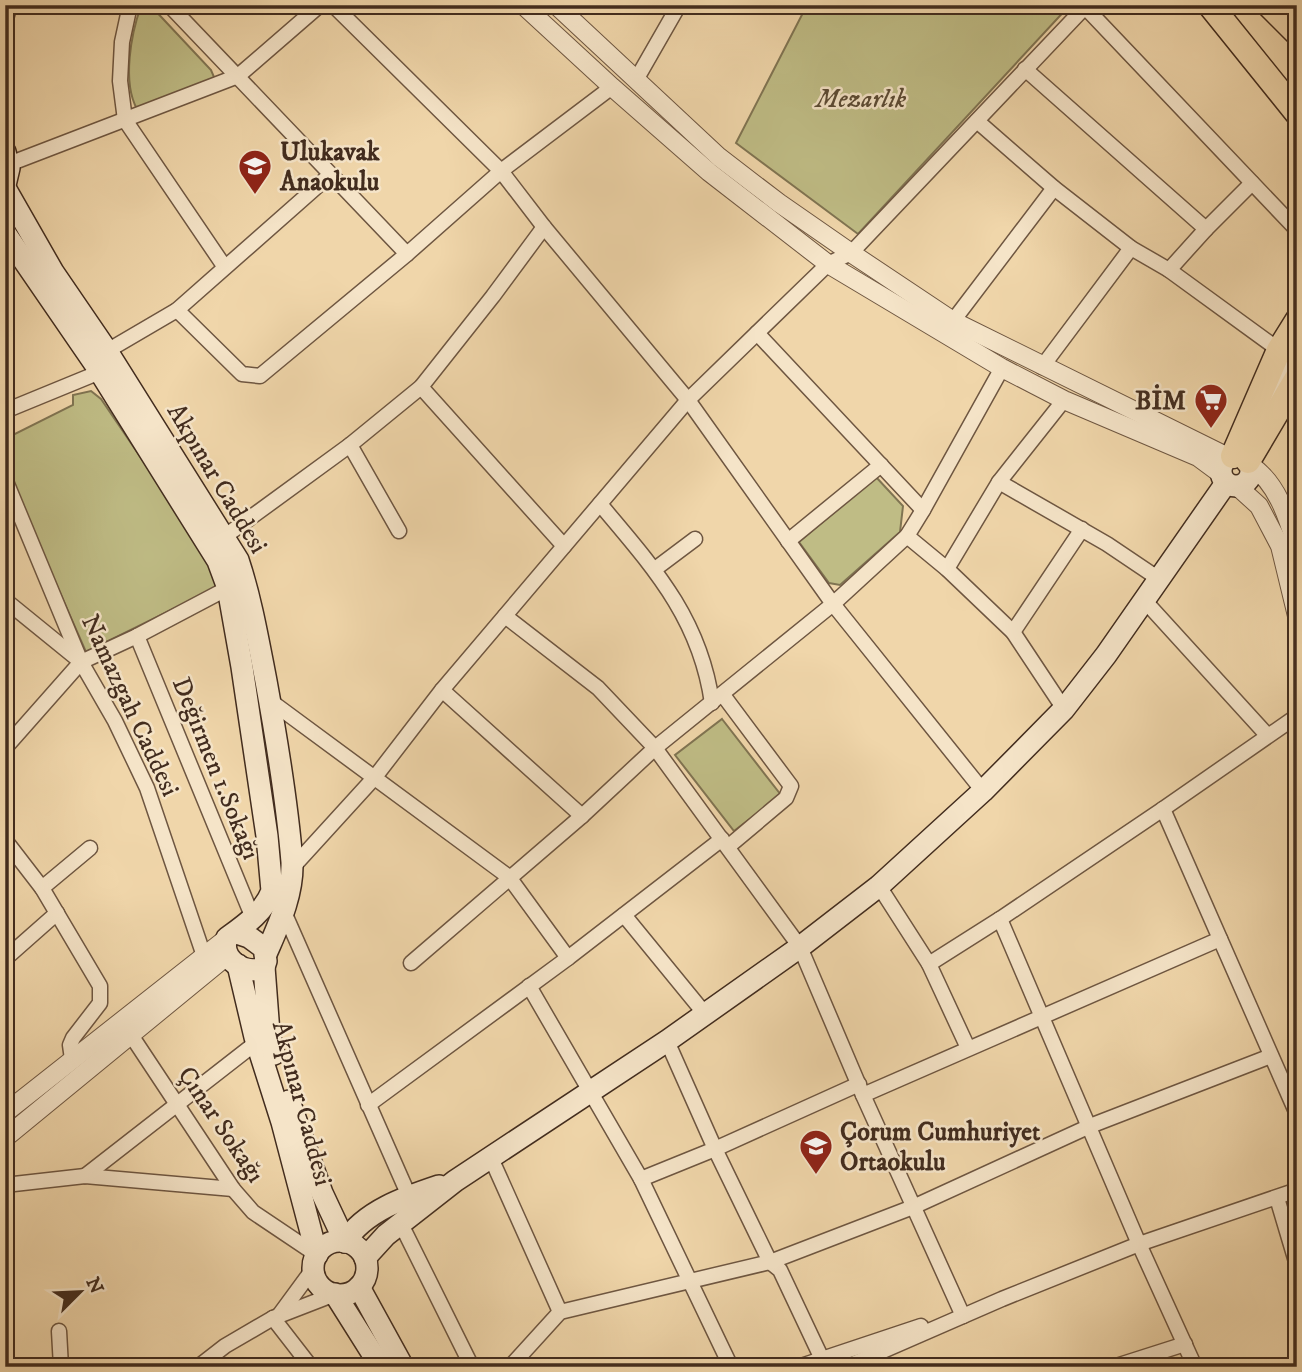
<svg xmlns="http://www.w3.org/2000/svg" width="1302" height="1372" font-family="'IM FELL DW Pica',serif">
	<rect width="100%" height="100%" fill="#f0d6aa"/>
	<filter id="stains"><feTurbulence type="fractalNoise" baseFrequency=".00286" numOctaves="4"/><feColorMatrix values="0 0 0 0 .2 0 0 0 0 .09 0 0 0 0 .02 0 0 0 .5 -.17"/></filter>
	<radialGradient id="worn" r=".72"><stop offset=".6" stop-color="#630" stop-opacity="0"/><stop offset="1" stop-color="#630" stop-opacity=".3"/></radialGradient>
	<g fill="#bfbc85" stroke="#807452" stroke-width="2">
		<path d="M150,5l61,65 3,7 -2,2 -75,30c-15,-27 -6,-75 4,-103z"/>
		<polygon points="807,5 1070,5 858,234 736,143"/>
		<polygon points="91,391 101,399 201,546 220,586 86,652 5,468 5,431 9,437 73,405 73,395"/>
		<polygon points="876,477 903,506 900,532 840,585 829,583 799,542"/>
		<polygon points="722,719 781,795 734,831 675,755"/>
	</g>
	<g fill="none" stroke-linecap="round" stroke-linejoin="round">
		<defs>
			<g id="minor">
				<polyline points="130,5 122,42 120,81 125,120 224,266"/>
				<polyline points="169,5 407,254"/>
				<polyline points="333,5 501,171 544,227 688,400 833,604 983,791"/>
				<polyline points="1083,5 1297,230"/>
				<polyline points="5,22 10,5"/>
				<polyline points="1025,69 1206,229"/>
				<polyline points="636,80 679,5"/>
				<polyline points="977,121 1054,188 1131,248 1169,270 1279,350"/>
				<polyline points="9,164 238,76 320,5"/>
				<polyline points="1169,270 1206,229 1252,183"/>
				<polyline points="177,310 242,374 260,376 407,254 501,171 612,87"/>
				<polyline points="953,321 1054,188"/>
				<polyline points="757,333 923,510"/>
				<polyline points="107,351 177,310 330,175"/>
				<polyline points="1042,367 1131,248"/>
				<polyline points="421,387 564,546"/>
				<polyline points="5,411 100,372"/>
				<polyline points="350,445 399,531"/>
				<polyline points="5,479 81,662 115,721 147,788 204,956"/>
				<polyline points="999,482 1107,544 1159,579"/>
				<path d="M600,504c53,63 100,114 112,199"/>
				<polyline points="907,536 947,569 1013,632 1064,709"/>
				<polyline points="224,537 350,445 421,387 493,296 544,227"/>
				<polyline points="788,541 881,465"/>
				<polyline points="655,569 695,539"/>
				<polyline points="947,569 999,482 1064,400"/>
				<polyline points="5,600 80,661"/>
				<polyline points="1144,600 1267,735"/>
				<polyline points="505,616 598,688 655,748 800,947 863,1095 963,1316"/>
				<polyline points="1013,632 1082,529"/>
				<polyline points="137,636 253,918"/>
				<polyline points="442,690 582,816"/>
				<polyline points="723,695 791,786 786,798 729,846"/>
				<polyline points="269,700 509,877 568,958"/>
				<polyline points="5,748 81,662 137,636 228,588"/>
				<polyline points="1163,809 1297,1114"/>
				<polyline points="5,840 42,888 100,986 100,1003 73,1038 70,1045 72,1059"/>
				<polyline points="292,868 375,777 442,690 688,400 828,264 851,253 1085,7"/>
				<polyline points="879,886 929,964 968,1048"/>
				<polyline points="42,888 90,848"/>
				<polyline points="284,912 409,1196"/>
				<polyline points="624,915 705,1014"/>
				<polyline points="1000,919 1139,1244 1195,1367"/>
				<polyline points="5,959 57,913"/>
				<polyline points="411,963 582,816 655,748 833,604 907,536 923,510 1002,368"/>
				<polyline points="929,964 1000,919 1163,809 1297,716"/>
				<polyline points="529,986 641,1179 731,1367"/>
				<polyline points="131,1035 233,1189 253,1212 317,1255"/>
				<polyline points="667,1041 715,1149 770,1262 780,1270 822,1359"/>
				<polyline points="863,1095 1220,939"/>
				<polyline points="368,1105 568,958 722,839"/>
				<polyline points="491,1158 560,1312"/>
				<polyline points="85,1176 257,1042"/>
				<polyline points="641,1179 715,1149 859,1084"/>
				<polyline points="5,1185 85,1176 233,1189"/>
				<polyline points="1277,1198 1297,1265"/>
				<polyline points="401,1224 472,1367"/>
				<polyline points="280,1314 313,1269"/>
				<polyline points="273,1318 311,1367"/>
				<polyline points="59,1331 61,1367"/>
				<polyline points="198,1367 225,1346 273,1318 335,1294"/>
				<polyline points="510,1367 560,1312 770,1262 913,1207 1090,1126 1271,1056"/>
				<polyline points="798,1367 921,1326"/>
				<polyline points="846,1367 1002,1299 1139,1244 1297,1190"/>
				<polyline points="1113,1367 1185,1344"/>
			</g>
			<g id="tertiary">
				<polyline points="523,5 612,87 709,172 828,264 1002,368 1064,400 1198,457 1221,474"/>
				<polyline points="556,5 719,157 779,203 851,253 953,321 1228,457"/>
				<path d="M1250,465c27,17 38,53 47,82"/>
				<polyline points="1237,486 1259,506 1280,546 1297,616"/>
				<polyline points="5,1113 227,938"/>
				<polyline points="5,1138 228,955"/>
			</g>
			<g id="secondary">
				<polyline points="5,152 9,168 5,185"/>
				<path d="M5,188l48,84 54,79 131,209c13,39 20,80 28,121 11,60 21,120 26,181 1,33 -13,62 -26,92"/>
				<path d="M5,233l90,131 123,197 10,27 14,79 25,169 5,55c-8,21 -27,34 -45,47 -8,20 18,39 37,29l2,-6 -2,-13 -15,-11 -12,-4"/>
				<polyline points="1262,415 1297,352"/>
				<circle cx="1236" cy="471" r="15"/>
				<polyline points="238,965 255,1037 282,1122 317,1255"/>
				<polyline points="264,967 269,1033 274,1054"/>
				<polyline points="289,1101 322,1193 345,1242"/>
				<circle cx="340" cy="1268" r="27"/>
				<path d="M345,1242c19,-31 61,-45 94,-56"/>
				<polyline points="365,1258 386,1235 455,1181 667,1041 800,947 879,886 983,791 1064,709 1106,655 1226,483"/>
				<polyline points="359,1287 403,1367"/>
				<polyline points="335,1294 381,1367"/>
			</g>
			<g id="trunk">
				<polyline points="1210,5 1297,113"/>
				<polyline points="1269,5 1297,33"/>
				<polyline points="1233,456 1279,350 1297,321"/>
				<polyline points="1248,461 1297,378"/>
			</g>
		</defs>
		<use href="#minor" stroke="#6e5641" stroke-width="17"/>
		<use href="#tertiary" stroke="#6e5641" stroke-width="20"/>
		<use href="#secondary" stroke="#422c1e" stroke-width="24"/>
		<use href="#trunk" stroke="#422c1e" stroke-width="27"/>
		<use href="#minor" stroke="#f5e4c8" stroke-width="14"/>
		<use href="#tertiary" stroke="#f5e4c8" stroke-width="18"/>
		<use href="#secondary" stroke="#f5e4c8" stroke-width="21"/>
		<use href="#trunk" stroke="#f0d6aa" stroke-width="24"/>
	</g>
	<defs>
		<symbol id="school-pin" viewBox="-11 -11 22 30"><path d="M0 17L-7.5 6A9.5 9.5 0 1 1 7.5 6Z" fill="#8f2418" stroke="#f5e4c8"/><path d="M0-5L7-2L0 1L-7-2ZM-4 1L0 2.5L4 1V4Q0 6-4 4Z" fill="#fff"/></symbol>
		<symbol id="supermarket-pin" viewBox="-11 -11 22 30"><path d="M0 17L-7.5 6A9.5 9.5 0 1 1 7.5 6Z" fill="#8f2418" stroke="#f5e4c8"/><path d="M-6-5.5h2.5l.6 2H6L4.5 2H-2.5L-4.4-4H-6ZM-1.5 3.2a1.3 1.3 0 1 0 .1 0ZM3 3.2a1.3 1.3 0 1 0 .1 0Z" fill="#fff"/></symbol>
	</defs>
	<g fill-rule="evenodd">
		<use href="#school-pin" x="236" y="147" width="38" height="52"/>
		<use href="#supermarket-pin" x="1192" y="381" width="38" height="52"/>
		<use href="#school-pin" x="797" y="1127" width="38" height="52"/>
	</g>
	<g text-anchor="middle" stroke-width="5" stroke-linejoin="round" paint-order="stroke">
		<g font-size="26" font-style="italic" fill="#5b4933" stroke="#f5e4c8">
			<text x="861" y="107">Mezarlık</text>
		</g>
		<g font-size="26" font-weight="bold" fill="#422c1e" stroke="#f5e4c8" text-anchor="start">
			<text x="280" y="160">Ulukavak<tspan x="280" dy="30">Anaokulu</tspan></text>
			<text x="1186" y="409" text-anchor="end">BİM</text>
			<text x="840" y="1140">Çorum Cumhuriyet<tspan x="840" dy="30">Ortaokulu</tspan></text>
		</g>
		<g font-size="26" fill="#422c1e" stroke="#f5e4c8">
			<text transform="translate(218 478) rotate(59)" y="9">Akpınar Caddesi</text>
			<text transform="translate(131 705) rotate(65)" y="9">Namazgah Caddesi</text>
			<text transform="translate(217 768) rotate(68)" y="9">Değirmen 1.Sokağı</text>
			<text transform="translate(303 1103) rotate(75)" y="9">Akpınar Caddesi</text>
			<text transform="translate(222 1124) rotate(56)" y="9">Çınar Sokağı</text>
		</g>
	</g>
	<rect width="1302" height="1372" fill="none" stroke="#f0d6aa" stroke-width="28"/>
	<rect x="7" y="7" width="1288" height="1358" fill="none" stroke="#422c1e" stroke-width="3.5"/>
	<rect x="14" y="14" width="1274" height="1344" fill="none" stroke="#422c1e" stroke-width="2"/>
	<g transform="translate(80 1292) rotate(66)" stroke="#f5e4c8" stroke-width="5" paint-order="stroke">
	<path d="M0-5L12 26L0 18L-12 26Z" fill="#422c1e"/>
	<text y="-10" font-size="19" font-weight="bold" text-anchor="middle" fill="#422c1e">N</text>
	</g>
	<rect width="100%" height="100%" filter="url(#stains)"/>
	<rect width="100%" height="100%" fill="url(#worn)"/>
</svg>
